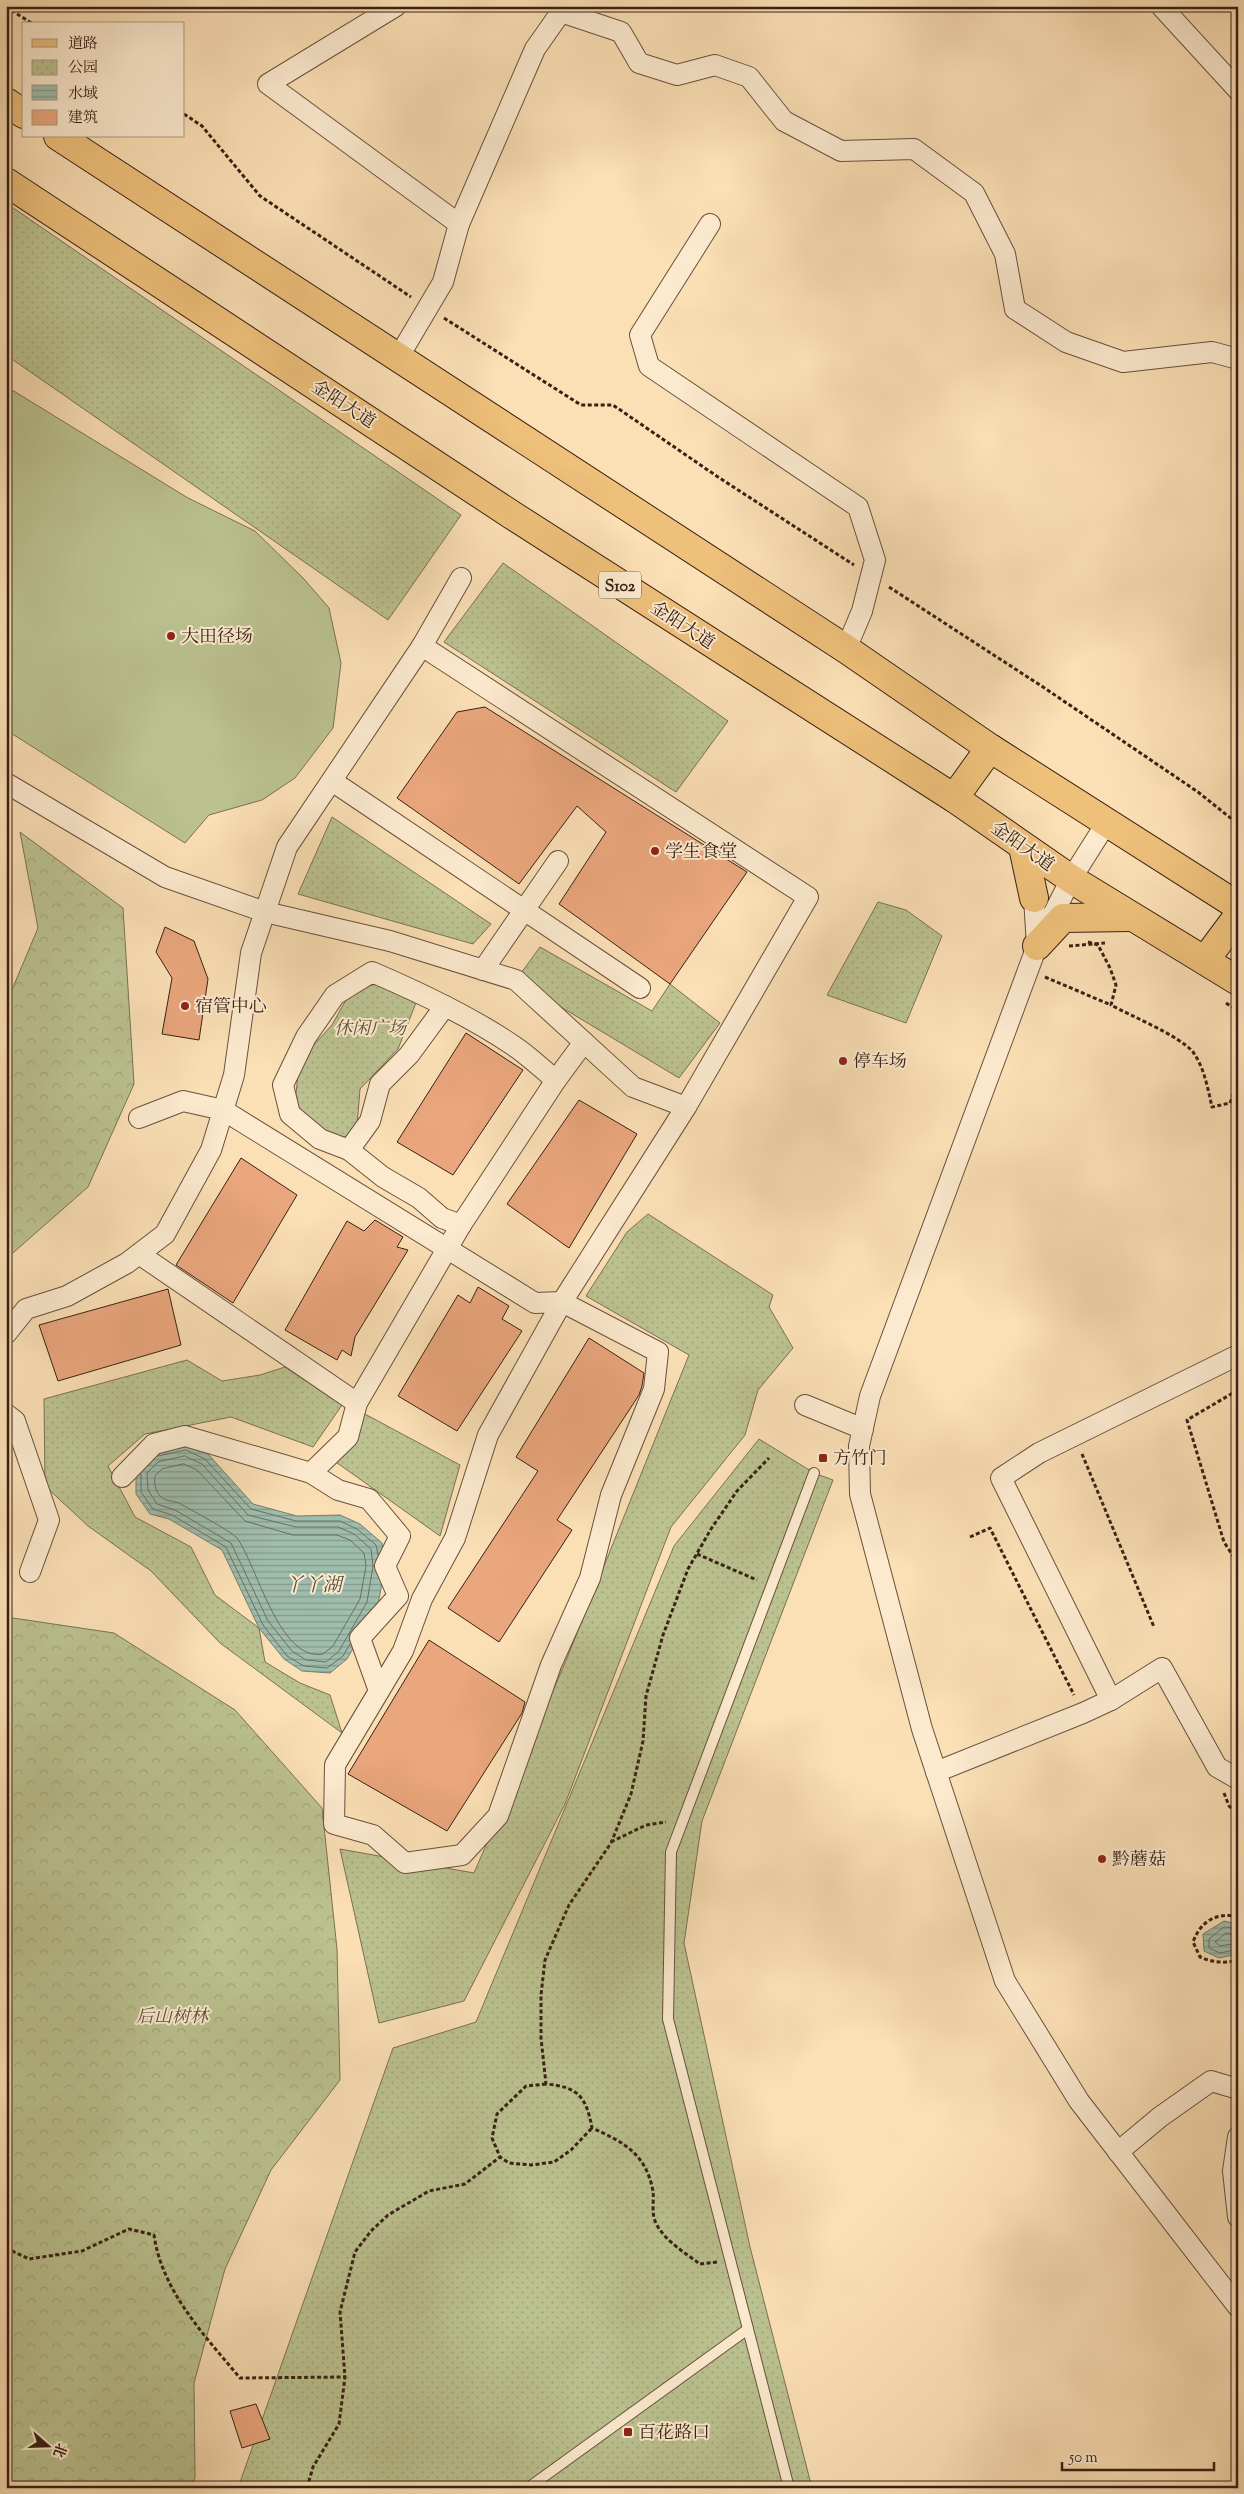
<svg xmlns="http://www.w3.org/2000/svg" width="1244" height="2494" font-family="'Sorts Mill Goudy','Noto Serif SC',serif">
	<defs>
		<pattern id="forest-crowns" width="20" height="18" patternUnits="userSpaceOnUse" patternTransform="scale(1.25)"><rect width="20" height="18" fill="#bbc290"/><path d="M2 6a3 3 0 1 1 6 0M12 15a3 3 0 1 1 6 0" fill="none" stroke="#a2a67b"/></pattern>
		<pattern id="park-dots" width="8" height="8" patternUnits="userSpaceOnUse" patternTransform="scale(1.25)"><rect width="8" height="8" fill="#bbc290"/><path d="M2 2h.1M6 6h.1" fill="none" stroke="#a2a67b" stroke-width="1.8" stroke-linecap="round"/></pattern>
		<pattern id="water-rules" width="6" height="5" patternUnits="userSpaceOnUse" patternTransform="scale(1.25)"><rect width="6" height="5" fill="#9fbdad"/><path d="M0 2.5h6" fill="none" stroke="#83998c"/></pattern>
	</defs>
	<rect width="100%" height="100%" fill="#fbdfb5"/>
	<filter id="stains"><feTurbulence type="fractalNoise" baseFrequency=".004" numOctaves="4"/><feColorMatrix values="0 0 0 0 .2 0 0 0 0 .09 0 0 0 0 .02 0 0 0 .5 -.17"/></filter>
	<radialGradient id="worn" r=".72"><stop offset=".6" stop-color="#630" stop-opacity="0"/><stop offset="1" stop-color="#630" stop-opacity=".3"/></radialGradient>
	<polygon fill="#bbc290" stroke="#7a7152" points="6,390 12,390 188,498 255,531 304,579 329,608 341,663 333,728 295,778 262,800 209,815 185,843 6,730"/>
	<g fill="url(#forest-crowns)" stroke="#7a7152">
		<polygon points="20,832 123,908 134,1084 88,1187 6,1259 6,1004 38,928"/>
		<polygon points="6,1617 114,1633 235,1710 322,1808 337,1949 340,2080 271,2170 225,2269 194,2383 195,2478 191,2488 6,2488"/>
	</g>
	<g fill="url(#park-dots)" stroke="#7a7152">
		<polygon points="6,203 461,515 388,620 6,355"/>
		<polygon points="503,563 728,721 676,792 444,642"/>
		<polygon points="332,817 491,924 473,944 298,894"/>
		<polygon points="878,902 906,910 942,936 906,1023 827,995"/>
		<polygon points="540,947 652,1011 670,984 720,1023 679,1078 516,980"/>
		<polygon points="387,983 417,1000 398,1049 360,1089 356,1138 333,1136 309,1127 295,1103 298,1074 311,1048 332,1025 347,998 366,986"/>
		<polygon points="648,1214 773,1295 769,1307 793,1348 758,1390 745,1435 671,1527 565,1804 464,2001 379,2023 340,1849 474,1873 565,1663 689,1355 586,1296 627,1232"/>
		<polygon points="187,1360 222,1381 260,1375 285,1367 342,1405 313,1447 231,1417 145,1434 108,1466 135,1517 191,1547 215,1595 259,1628 265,1662 300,1683 330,1695 342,1733 220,1643 151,1571 88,1526 45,1486 44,1399"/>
		<polygon points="363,1413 460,1465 440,1536 333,1460"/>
		<polygon points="759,1439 814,1473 833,1480 702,1821 684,1943 750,2247 812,2488 238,2488 393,2048 476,2022 674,1546"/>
	</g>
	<g fill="url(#water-rules)" stroke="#767e70">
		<polygon points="186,1444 208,1454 253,1504 297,1516 340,1515 360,1524 382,1543 385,1566 378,1605 347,1659 330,1673 302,1671 284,1659 259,1628 222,1550 169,1519 150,1514 136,1494 136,1469 153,1452"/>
		<polygon points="1224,1921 1238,1924 1238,1954 1219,1958 1204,1951 1203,1934"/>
	</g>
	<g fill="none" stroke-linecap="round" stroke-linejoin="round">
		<g stroke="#6c6e60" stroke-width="1">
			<polyline points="158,1456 186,1450 205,1459 251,1509 296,1521 340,1521 357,1529 376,1545 378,1555"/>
			<polygon points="185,1456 202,1464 248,1515 296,1527 338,1527 354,1534 371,1549 373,1566 367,1602 339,1651 326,1662 306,1660 292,1651 268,1621 231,1543 175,1510 157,1504 148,1490 147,1473 158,1462"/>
			<path d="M184,1464l13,6 48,51 48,14h44l13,5 14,13 2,13 -6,33 -27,47 -10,8c-44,8 -66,-89 -86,-116 -6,-7 -48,-29 -58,-35 -5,-2 -14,-2 -18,-6 -6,-6 -7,-14 -6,-21l7,-7z"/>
			<polyline points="141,1474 141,1492 153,1509 172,1515 226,1547 263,1625 287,1656 304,1666 327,1668 343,1656 350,1644"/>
			<polyline points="1238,1928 1224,1927 1209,1939 1209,1948 1220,1953 1238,1949"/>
			<polyline points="1238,1935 1226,1933 1215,1942 1220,1946 1238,1943"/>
		</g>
	</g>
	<g fill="#eaa67d" stroke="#382014">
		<polygon points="485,707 747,872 670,984 559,904 606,832 577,806 519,884 397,798 457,712"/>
		<polygon points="165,927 194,941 208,979 199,1040 162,1034 172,978 156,952"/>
		<polygon points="466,1033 523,1070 453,1175 397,1142"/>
		<polygon points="579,1100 637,1134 569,1248 507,1204"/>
		<polygon points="241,1158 297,1195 233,1303 176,1265"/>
		<polygon points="375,1220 403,1237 397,1247 408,1250 355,1337 351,1356 342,1350 337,1360 285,1330 347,1221 364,1231"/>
		<polygon points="478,1287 509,1306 502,1319 522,1331 457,1431 398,1396 458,1295 470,1303"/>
		<polygon points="168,1289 181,1345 58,1381 39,1325"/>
		<polygon points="589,1338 644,1373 642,1386 639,1395 557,1520 572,1530 499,1642 448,1608 538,1471 516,1457"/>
		<polygon points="429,1640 525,1702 522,1713 447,1831 348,1774"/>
		<polygon points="256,2404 270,2439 242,2448 230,2411"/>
	</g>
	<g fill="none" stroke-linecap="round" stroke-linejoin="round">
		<defs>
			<g id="lane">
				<polyline points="528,2488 748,2329"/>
				<polyline points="789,2488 668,2019 671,1852 814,1473"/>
			</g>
			<g id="street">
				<polyline points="396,6 268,84 459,224 443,282 398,358"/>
				<polyline points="1161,6 1238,90"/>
				<polyline points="459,224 535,49 561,12 621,32 639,63 677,75 715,65 749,77 784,121 841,151 914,149 974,193 1005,254 1015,309 1066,342 1123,362 1212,352 1238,359"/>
				<polyline points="710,224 640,335 649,366 858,507 875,560 862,611 846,649"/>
				<polyline points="332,781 640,988"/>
				<polyline points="6,783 165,877 265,912 390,941 516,980 633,1087 686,1107"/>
				<polyline points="1034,898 1037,946 870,1396 859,1446 860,1494 922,1729 1005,1981 1079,2101 1238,2307"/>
				<polyline points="1045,930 1071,879 1107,822"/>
				<polyline points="483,970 558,861"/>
				<polyline points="139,1118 183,1101 223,1110 535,1303 562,1302 658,1352 654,1389 611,1495 590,1578 551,1665 498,1816 462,1855 405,1863 373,1835 334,1824 335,1765 403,1651 422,1599 455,1538 488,1435 562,1302 686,1107 808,897 422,646"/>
				<polyline points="349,1150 370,1121 380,1084 409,1055 445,1006"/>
				<polyline points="461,1225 556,1080"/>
				<polyline points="139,1254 357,1403"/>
				<polyline points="6,1334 26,1309 67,1296 127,1263 165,1234 211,1150 234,1075 251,953 287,847 422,646 461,578"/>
				<polyline points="805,1405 863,1429"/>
				<polyline points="6,1414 15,1421 49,1520 30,1572"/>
				<polyline points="122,1477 154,1444 185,1436 311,1473"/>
				<path d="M379,1691l-19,-53 38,-42 -13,-30 15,-30 -31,-37 -31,-9 -27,-17 37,-36 9,-34 104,-178 -19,-7 -23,-20 -36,-21 -34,-27 -29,-11 -30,-25 -7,-29 23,-48 29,-42 37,-23c49,21 98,44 142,74 15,10 28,23 42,34l28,-38"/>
				<polyline points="1111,1700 1001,1478 1039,1453 1238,1355"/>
				<polyline points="936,1772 1083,1713 1111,1700 1162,1668 1217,1767 1238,1779"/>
				<polyline points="1238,2137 1233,2171 1238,2217"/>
				<polyline points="1118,2152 1160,2117 1211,2081 1238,2089"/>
			</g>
			<g id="primary">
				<polyline points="6,102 24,114"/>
				<polyline points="58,136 846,649 990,748 1238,906"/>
				<polyline points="6,182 512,515 954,798 1071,879 1238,981"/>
				<polyline points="954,798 990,748"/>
				<polyline points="1023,847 1034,898"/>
				<polyline points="1037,946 1063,918 1131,917"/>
				<polyline points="1206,959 1238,916"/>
			</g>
		</defs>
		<use href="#lane" stroke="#69503c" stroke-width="12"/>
		<use href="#street" stroke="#69503c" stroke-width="22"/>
		<use href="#primary" stroke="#382014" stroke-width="30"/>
		<g stroke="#382014" stroke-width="3" stroke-dasharray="4 2.5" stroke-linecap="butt">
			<polyline points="6,7 33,24"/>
			<polyline points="184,114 202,126 260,196 411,297"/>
			<polyline points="444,318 581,405 613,405 718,477 854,565"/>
			<polyline points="889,587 1043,687 1198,792 1238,824"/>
			<path d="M1088,942l10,3 12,23 6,17 -5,20c20,11 69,31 82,47 11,15 15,37 19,55l18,-4 8,-21"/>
			<polyline points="1069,946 1105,943"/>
			<polyline points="1045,977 1111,1005"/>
			<polyline points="1226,1003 1238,1011"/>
			<polyline points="1238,1390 1187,1420 1224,1542 1238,1564"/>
			<polyline points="1082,1454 1154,1627"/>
			<polyline points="970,1537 990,1528 1074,1695"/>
			<polyline points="697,1554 757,1580"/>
			<polyline points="1224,1793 1229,1806 1238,1814"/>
			<polyline points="611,1842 646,1825 666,1822"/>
			<path d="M1238,1916c-23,-3 -37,5 -45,26l7,15c12,5 24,7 38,3"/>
			<polyline points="546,2084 526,2086 497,2114 492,2138 500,2157 509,2163 531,2165 554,2162 571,2150 592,2128"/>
			<path d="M6,2248l23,11 53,-8 47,-22 25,6c8,56 50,100 86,143l105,-1"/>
			<path d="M717,2262l-17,2c-16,-12 -40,-26 -46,-46 -2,-9 0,-19 -1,-27 -7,-37 -29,-49 -61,-63 -6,-32 -14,-41 -46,-44l-5,-46v-43l4,-35 24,-55 42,-62 20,-49 12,-53 3,-45 17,-61 25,-66 23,-40 26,-38 32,-33"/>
			<polyline points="307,2488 313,2467 339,2424 345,2377 340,2312 355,2252 371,2231 388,2215 429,2191 465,2184 500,2157"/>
		</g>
		<use href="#lane" stroke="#fceacf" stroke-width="10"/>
		<use href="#street" stroke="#fceacf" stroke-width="20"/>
		<use href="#primary" stroke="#eec07a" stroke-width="28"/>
	</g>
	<g fill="#8f2418" stroke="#fceacf" stroke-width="2">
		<circle cx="171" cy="636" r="5"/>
		<circle cx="655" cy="851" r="5"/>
		<circle cx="185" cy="1006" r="5"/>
		<circle cx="843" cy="1061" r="5"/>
		<rect x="818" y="1453" width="10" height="10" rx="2.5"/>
		<circle cx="1102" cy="1859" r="5"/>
		<rect x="623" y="2427" width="10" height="10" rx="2.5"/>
	</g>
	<g text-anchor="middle" stroke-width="4" stroke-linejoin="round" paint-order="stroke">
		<rect fill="#fceacf" stroke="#735d4c" stroke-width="1" x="599" y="571.5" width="42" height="27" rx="4"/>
		<g font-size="16" font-weight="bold" fill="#382014">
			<text x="620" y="591">S102</text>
		</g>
		<g font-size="18" fill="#382014" stroke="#fceacf">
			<text transform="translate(344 404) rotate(33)" y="6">金阳大道</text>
			<text transform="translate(683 625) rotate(33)" y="6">金阳大道</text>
			<text transform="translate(1023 846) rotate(35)" y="6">金阳大道</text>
		</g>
		<g font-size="18" fill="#382014" stroke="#fceacf" text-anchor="start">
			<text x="181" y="642">大田径场</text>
			<text x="665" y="857">学生食堂</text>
			<text x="195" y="1012">宿管中心</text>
			<text x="853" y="1067">停车场</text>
			<text x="833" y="1464">方竹门</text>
			<text x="1112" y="1865">黔蘑菇</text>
			<text x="638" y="2438">百花路口</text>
		</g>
		<g font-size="18" font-style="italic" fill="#5f5139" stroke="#fceacf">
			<text x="370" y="1034">休闲广场</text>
			<text x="172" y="2022">后山树林</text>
		</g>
		<g font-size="19" font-style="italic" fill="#574f42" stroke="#fceacf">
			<text x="313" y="1591">丫丫湖</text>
		</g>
	</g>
	<rect width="1244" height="2494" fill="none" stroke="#fbdfb5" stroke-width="25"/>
	<rect x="8" y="8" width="1229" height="2479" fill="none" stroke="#382014" stroke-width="2.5"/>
	<rect x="12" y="12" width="1219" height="2469" fill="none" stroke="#382014"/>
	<rect x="22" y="22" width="162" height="115" fill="#fceacf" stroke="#ae9984"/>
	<rect x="32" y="39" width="25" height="8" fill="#eec07a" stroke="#ae9984"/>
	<text x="68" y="48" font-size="15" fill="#382014">道路</text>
	<rect x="32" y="60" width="25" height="15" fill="url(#park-dots)" stroke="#ae9984"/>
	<text x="68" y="72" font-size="15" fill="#382014">公园</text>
	<rect x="32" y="85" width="25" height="15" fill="url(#water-rules)" stroke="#ae9984"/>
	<text x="68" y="98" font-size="15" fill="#382014">水域</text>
	<rect x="32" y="110" width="25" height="15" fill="#eaa67d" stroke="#ae9984"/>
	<text x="68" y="122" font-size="15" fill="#382014">建筑</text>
	<g transform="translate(48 2446) rotate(110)" stroke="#fceacf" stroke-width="4" paint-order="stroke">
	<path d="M0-4L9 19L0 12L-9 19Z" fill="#382014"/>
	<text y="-8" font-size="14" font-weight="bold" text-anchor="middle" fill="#382014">北</text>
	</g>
	<path d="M1062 2462v8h152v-8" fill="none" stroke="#382014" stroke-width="2.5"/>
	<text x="1069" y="2462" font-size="15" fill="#382014" stroke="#fceacf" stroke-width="4" paint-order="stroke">50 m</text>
	<rect width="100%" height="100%" filter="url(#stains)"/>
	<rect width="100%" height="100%" fill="url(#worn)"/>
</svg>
